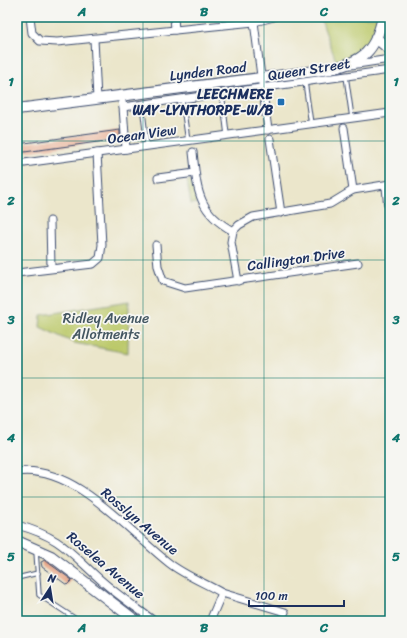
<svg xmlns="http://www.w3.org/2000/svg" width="407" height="638" font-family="Sriracha,sans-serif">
	<rect width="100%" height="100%" fill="#f6f6f2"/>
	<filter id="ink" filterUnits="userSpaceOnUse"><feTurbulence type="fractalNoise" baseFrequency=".025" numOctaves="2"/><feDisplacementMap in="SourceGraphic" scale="8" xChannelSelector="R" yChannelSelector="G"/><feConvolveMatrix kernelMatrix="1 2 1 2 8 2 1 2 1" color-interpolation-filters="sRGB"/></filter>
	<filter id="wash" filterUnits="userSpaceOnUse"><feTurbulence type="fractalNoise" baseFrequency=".012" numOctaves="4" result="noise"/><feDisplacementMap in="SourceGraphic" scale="16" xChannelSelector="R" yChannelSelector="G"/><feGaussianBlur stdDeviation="0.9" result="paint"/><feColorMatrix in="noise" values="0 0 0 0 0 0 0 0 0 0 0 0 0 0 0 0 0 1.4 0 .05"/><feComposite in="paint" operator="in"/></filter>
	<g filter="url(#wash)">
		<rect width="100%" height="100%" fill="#ebe6cb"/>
		<g fill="#bcc96b" stroke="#6c7c64">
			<polygon points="320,17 378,17 378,18 370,39 349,58 336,61"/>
			<polygon points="193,180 197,203 191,204 187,181"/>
			<polygon points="129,301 128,353 74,343 40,327 41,315"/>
		</g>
		<g id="blocks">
			<g fill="#e6a282">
				<polygon points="120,130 120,139 17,153 17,144"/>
				<polygon points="45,560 50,564 72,580 67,585 42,567 41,562"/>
			</g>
		</g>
	</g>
	<g filter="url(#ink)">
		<use href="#blocks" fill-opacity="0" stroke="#3a4a6e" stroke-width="1"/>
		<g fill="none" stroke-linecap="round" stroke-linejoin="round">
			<defs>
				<g id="lane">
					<polyline points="387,70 390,95"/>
					<polyline points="346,76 352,118"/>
					<polyline points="305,82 311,124"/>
					<polyline points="222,93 227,135"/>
					<polyline points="182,99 188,141"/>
					<polyline points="142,104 147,146"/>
					<polyline points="384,185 386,205"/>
					<polyline points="388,215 390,226"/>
					<polyline points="36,551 39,595 79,621"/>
					<polyline points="17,578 38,573"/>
				</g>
				<g id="street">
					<polyline points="30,17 32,33 40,41 57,42 254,22 274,17"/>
					<polyline points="174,17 175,30"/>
					<polyline points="254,22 268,130"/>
					<polyline points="94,39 97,99"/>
					<polyline points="351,65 390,59"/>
					<polyline points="121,96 123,107 390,70"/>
					<polyline points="123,107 126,149"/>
					<polyline points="344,128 353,190"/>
					<polyline points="270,139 281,213"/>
					<path d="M193,152c4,36 4,60 40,79"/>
					<polyline points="17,164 390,113"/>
					<polyline points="158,178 195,173"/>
					<polyline points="50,221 51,268"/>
					<polyline points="156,245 158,266 163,281 185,288 358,263"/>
					<polyline points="17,273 93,264 100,258 102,245 97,153"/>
					<polyline points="238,281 231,242 233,231 239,225 253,217 330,204 353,190 390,184"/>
					<path d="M17,472c57,-8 112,60 152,91 15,12 36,20 53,30l-12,28"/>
					<path d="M17,525c45,12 53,28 86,57 16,14 34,26 51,39"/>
					<polyline points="222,593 285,612"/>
				</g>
				<g id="secondary">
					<polyline points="376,38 390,50"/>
					<path d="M17,109l314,-40c33,-8 44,-18 52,-52"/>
					<polyline points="17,541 51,556 136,621"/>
				</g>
			</defs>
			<use href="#lane" stroke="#3a4a6e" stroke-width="5.5"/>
			<use href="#street" stroke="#3a4a6e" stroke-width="9"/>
			<use href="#secondary" stroke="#3a4a6e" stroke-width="12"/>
			<use href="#lane" stroke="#fff" stroke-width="3.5"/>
			<use href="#street" stroke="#fff" stroke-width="7"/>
			<use href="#secondary" stroke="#fff" stroke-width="10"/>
		</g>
	</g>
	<path fill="none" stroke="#0f766e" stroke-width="1" stroke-opacity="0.55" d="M143,17v604M264,17v604M17,141h373M17,260h373M17,378h373M17,497h373"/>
	<rect fill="#1f6fb2" stroke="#f6f6f2" stroke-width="1.5" x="277" y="98" width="8" height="8" rx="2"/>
	<g text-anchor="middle" stroke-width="3.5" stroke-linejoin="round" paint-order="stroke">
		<g font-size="14" fill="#1b2f5e" stroke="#f6f6f2">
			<text transform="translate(309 69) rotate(-9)" y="5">Queen Street</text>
			<text transform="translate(208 71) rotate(-7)" y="5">Lynden Road</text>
			<text transform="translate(142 134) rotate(-8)" y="5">Ocean View</text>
			<text transform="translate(296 259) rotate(-8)" y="5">Callington Drive</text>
			<text transform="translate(140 521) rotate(40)" y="5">Rosslyn Avenue</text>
			<text transform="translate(106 565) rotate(40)" y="5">Roselea Avenue</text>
		</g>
		<g font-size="14" font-weight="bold" fill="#1b2f5e" stroke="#f6f6f2" text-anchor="end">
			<text x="273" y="99">LEECHMERE<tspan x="273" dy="16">WAY-LYNTHORPE-W/B</tspan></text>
		</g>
		<g font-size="14" fill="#435661" stroke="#f6f6f2">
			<text x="106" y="323">Ridley Avenue<tspan x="106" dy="16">Allotments</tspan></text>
		</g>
	</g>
	<rect width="407" height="638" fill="none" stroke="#f6f6f2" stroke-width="44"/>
	<g transform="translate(50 588) rotate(12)" stroke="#f6f6f2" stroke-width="3" paint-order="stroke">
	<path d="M0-3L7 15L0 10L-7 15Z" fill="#1b2f5e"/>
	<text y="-6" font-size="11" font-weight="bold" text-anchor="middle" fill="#1b2f5e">N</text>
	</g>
	<path d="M249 600v6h95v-6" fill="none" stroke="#1b2f5e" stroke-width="2"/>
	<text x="255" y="600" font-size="12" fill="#1b2f5e" stroke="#f6f6f2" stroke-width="3" paint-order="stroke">100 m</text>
	<rect x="22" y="22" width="363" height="594" fill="none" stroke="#0f766e" stroke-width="1.5"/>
	<g font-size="13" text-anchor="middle" font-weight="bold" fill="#0f766e">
		<text x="82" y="16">A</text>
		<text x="204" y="16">B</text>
		<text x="324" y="16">C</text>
		<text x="11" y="86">1</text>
		<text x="396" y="86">1</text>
		<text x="11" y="205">2</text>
		<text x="396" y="205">2</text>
		<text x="11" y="324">3</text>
		<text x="396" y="324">3</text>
		<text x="11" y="442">4</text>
		<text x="396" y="442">4</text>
		<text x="11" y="561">5</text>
		<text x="396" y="561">5</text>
		<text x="82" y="632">A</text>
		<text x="204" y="632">B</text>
		<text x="324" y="632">C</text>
	</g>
</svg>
